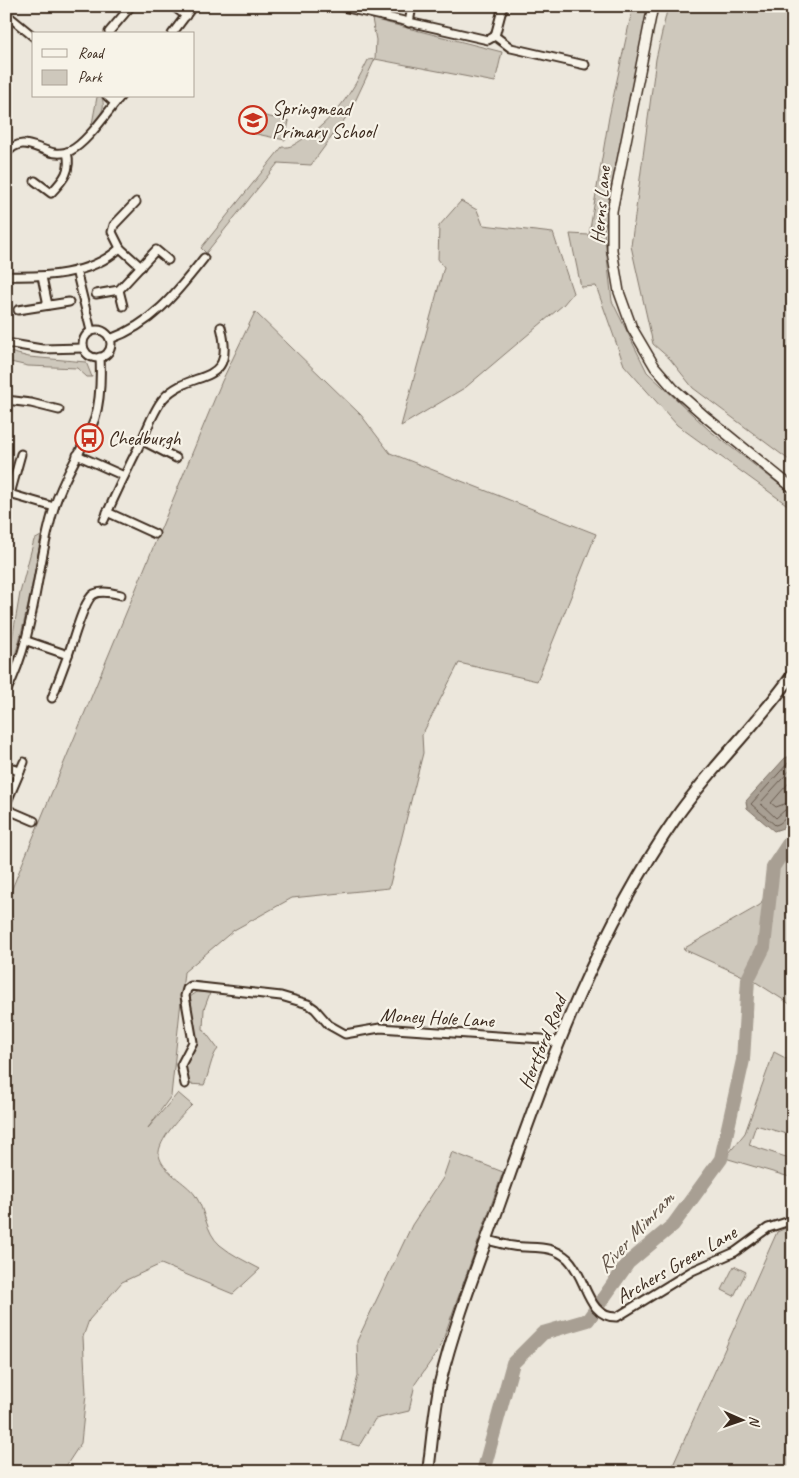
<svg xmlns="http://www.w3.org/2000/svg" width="799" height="1478" font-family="Caveat,sans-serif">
	<rect width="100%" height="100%" fill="#ece7dc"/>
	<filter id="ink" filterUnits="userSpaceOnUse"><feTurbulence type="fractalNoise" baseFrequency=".02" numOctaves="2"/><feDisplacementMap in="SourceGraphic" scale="10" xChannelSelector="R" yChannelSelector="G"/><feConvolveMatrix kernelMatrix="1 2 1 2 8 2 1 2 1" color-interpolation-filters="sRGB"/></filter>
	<g filter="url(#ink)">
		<g fill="#cec8bc" stroke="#84796d">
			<polygon points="633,6 648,6 604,231 612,301 647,372 709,430 793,495 793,509 677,425 624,365 596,286 581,287 570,234 589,235 609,117"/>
			<polygon points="668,6 793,6 793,463 693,388 670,359 653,344 631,246 656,59"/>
			<path d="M372,19l130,33 -7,30 -120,-23 -25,53 -39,53 -33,-2 -72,90 -5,-5 81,-101c9,1 13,-3 21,-8 31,-19 49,-46 65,-79l7,-1 1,-19z"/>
			<path d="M101,96c6,12 -1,20 -9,28l5,-27z"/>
			<polygon points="251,113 289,121 285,140 247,132"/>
			<polygon points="461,201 477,210 483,225 553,233 573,293 563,305 466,387 401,426 444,267 438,259 439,226"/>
			<path d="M255,312l106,103 29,38 206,81 -59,147 -78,-18 -37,72 1,18 -34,135 -97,10 -58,32 -50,42 -13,124 -23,32 30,-35 14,12c-10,10 -35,36 -33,50 3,17 27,27 36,40 11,16 10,37 25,50 12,10 27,17 40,24l-27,25 -72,-30 -39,18 -33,38 -6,17 3,57 -5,49 -19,29h-56v-569l216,-522z"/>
			<polygon points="6,351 29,357 86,362 92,377 87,377 77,368 28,366 6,361"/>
			<path d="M41,536c-8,48 -17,95 -33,141l-2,-21 6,-16 8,-47 14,-53z"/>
			<polygon points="793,841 793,1006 754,981 683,949 760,905"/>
			<path d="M197,992l13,1 -6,16 -1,20 15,20c-7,7 -9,26 -14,36l-16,-1 -2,-18 11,-23 -7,-46z"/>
			<polygon points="774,1052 793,1062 793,1136 756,1125 749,1145 792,1159 793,1157 793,1178 725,1158 745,1133"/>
			<polygon points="452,1152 503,1172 440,1348 415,1384 409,1411 375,1419 359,1446 341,1441 358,1376 357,1341 412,1225 443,1178"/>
			<polygon points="793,1225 793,1472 670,1472 777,1232"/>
			<polygon points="734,1266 746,1272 734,1296 722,1290"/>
		</g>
		<polygon fill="#a89f93" stroke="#7c7064" points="793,755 793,818 783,828 774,831 747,808 746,801 785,758"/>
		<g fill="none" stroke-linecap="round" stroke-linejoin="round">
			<g stroke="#67594d" stroke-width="1">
				<path d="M793,761l-5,2 -37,41 24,21c8,-1 10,-10 18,-10"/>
				<polyline points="793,767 760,803 776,818 785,810 793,809"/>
				<polyline points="793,778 771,803 776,807 793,801"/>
			</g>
			<polyline stroke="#a89f93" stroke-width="14" points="483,1472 513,1363 543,1333 588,1320 628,1263 673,1225 721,1159 743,1060 748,979 764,947 773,867 793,837"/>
			<defs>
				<g id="minor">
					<polyline points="173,6 186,16"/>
					<polyline points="338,6 488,40 495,36"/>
					<polyline points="6,14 34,37"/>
					<polyline points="409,23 412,6"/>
					<polyline points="109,32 131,6"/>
					<polyline points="172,34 193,6"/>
					<polyline points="495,36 511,48 585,65"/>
					<polyline points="495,36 503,6"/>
					<polyline points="107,96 115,103"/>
					<path d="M6,154c20,-26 39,8 64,-3 17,-8 38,-40 51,-55"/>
					<path d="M35,181l16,12c12,-13 21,-22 16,-41"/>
					<polyline points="136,202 114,225 112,232 120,248 141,267"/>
					<polyline points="76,270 91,331"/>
					<path d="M6,276c38,1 84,0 114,-28"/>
					<polyline points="42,277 48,305"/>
					<polyline points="119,290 123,306"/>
					<polyline points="96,294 119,290 156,250 168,260"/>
					<polyline points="18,310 69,302"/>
					<circle cx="97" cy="344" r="14"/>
					<path d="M110,339c43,-15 67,-47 94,-81"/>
					<polyline points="6,343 42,349 83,348"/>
					<polyline points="6,400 31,403 59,410"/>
					<polyline points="141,440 176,458"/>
					<polyline points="77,455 124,476"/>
					<polyline points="6,493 54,507"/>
					<polyline points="10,494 21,454"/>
					<polyline points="107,512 155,534"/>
					<path d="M104,520c12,-27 25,-54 38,-80 6,-13 12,-30 21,-41 28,-32 74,-9 58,-72"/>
					<path d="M27,641l41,14c5,-13 16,-56 26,-61 8,-4 19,-1 27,1"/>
					<path d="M6,692c30,-58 29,-122 48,-184 9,-32 30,-59 41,-90 6,-20 6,-40 5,-61"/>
					<polyline points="52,698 68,655"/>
					<polyline points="6,765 20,772"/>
					<polyline points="6,804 24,762"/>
					<polyline points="6,809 34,821"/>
					<polyline points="185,1084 181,1065 193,1042 185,996 187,989 191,986 281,996 308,1004 315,1009 329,1025 345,1034 380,1028 542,1039 559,1043"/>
					<path d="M487,1240c9,2 17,5 26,6 20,3 39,-2 55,13 19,19 19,59 49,58l75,-46 43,-19 33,-24 25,-8"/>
				</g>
				<polyline id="tertiary" points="653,6 612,211 612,250 619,292 632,328 655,367 673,388 707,418 793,488"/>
				<path id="secondary" d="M428,1472c4,-30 6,-60 12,-89 16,-66 43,-131 65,-195 45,-129 94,-259 172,-372 35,-50 81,-92 116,-142"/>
			</defs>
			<use href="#minor" stroke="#3b2a1e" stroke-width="11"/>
			<use href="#tertiary" stroke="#3b2a1e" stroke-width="12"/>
			<use href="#secondary" stroke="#3b2a1e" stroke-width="14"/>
			<use href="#minor" stroke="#f7f3e8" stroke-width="7"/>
			<use href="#tertiary" stroke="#f7f3e8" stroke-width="9"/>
			<use href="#secondary" stroke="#f7f3e8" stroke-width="10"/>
		</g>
	</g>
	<defs>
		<symbol id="school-ring" viewBox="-11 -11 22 22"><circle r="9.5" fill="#f7f3e8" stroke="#c8321e" stroke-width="1.5"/><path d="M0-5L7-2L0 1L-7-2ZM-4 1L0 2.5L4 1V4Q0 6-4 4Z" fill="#c8321e"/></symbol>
		<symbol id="bus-ring" viewBox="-11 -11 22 22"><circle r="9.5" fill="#f7f3e8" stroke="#c8321e" stroke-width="1.5"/><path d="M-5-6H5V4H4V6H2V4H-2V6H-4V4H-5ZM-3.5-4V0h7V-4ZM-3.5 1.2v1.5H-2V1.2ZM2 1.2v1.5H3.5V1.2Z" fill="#c8321e"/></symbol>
	</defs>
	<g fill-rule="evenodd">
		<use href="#school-ring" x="237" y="104" width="32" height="32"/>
		<use href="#bus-ring" x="73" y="422" width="32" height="32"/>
	</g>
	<g text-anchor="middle" stroke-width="4.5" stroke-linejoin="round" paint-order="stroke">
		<g font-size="20" fill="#3b2a1e" stroke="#f7f3e8" text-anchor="start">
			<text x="272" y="115">Springmead<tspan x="272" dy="23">Primary School</tspan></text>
			<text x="108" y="445">Chedburgh</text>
		</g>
		<g font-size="20" fill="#3b2a1e" stroke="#f7f3e8">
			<text transform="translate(600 205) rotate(-85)" y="7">Herns Lane</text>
			<text transform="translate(437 1017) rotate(3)" y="7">Money Hole Lane</text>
			<text transform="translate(542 1042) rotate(-68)" y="7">Hertford Road</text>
			<text transform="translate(676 1264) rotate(-30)" y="7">Archers Green Lane</text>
		</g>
		<g font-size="21" font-style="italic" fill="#615347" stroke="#f7f3e8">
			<text transform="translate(635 1232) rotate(-47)" y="7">River Mimram</text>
		</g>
	</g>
	<rect width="799" height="1478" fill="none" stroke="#f7f3e8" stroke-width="25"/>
	<rect x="12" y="12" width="774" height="1453" fill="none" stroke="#3b2a1e" stroke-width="2" filter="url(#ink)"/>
	<rect x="32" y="32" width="162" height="65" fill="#f7f3e8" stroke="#aca397"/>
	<rect x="42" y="49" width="25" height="8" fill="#f7f3e8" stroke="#aca397"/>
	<text x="78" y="58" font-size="15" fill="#3b2a1e">Road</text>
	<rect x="42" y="70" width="25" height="15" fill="#cec8bc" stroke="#aca397"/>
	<text x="78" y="82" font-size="15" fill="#3b2a1e">Park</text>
	<g transform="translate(742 1420) rotate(92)" stroke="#f7f3e8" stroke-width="4" paint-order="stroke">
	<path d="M0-4L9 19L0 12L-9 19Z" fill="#3b2a1e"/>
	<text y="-8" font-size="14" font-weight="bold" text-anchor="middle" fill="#3b2a1e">N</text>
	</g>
</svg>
